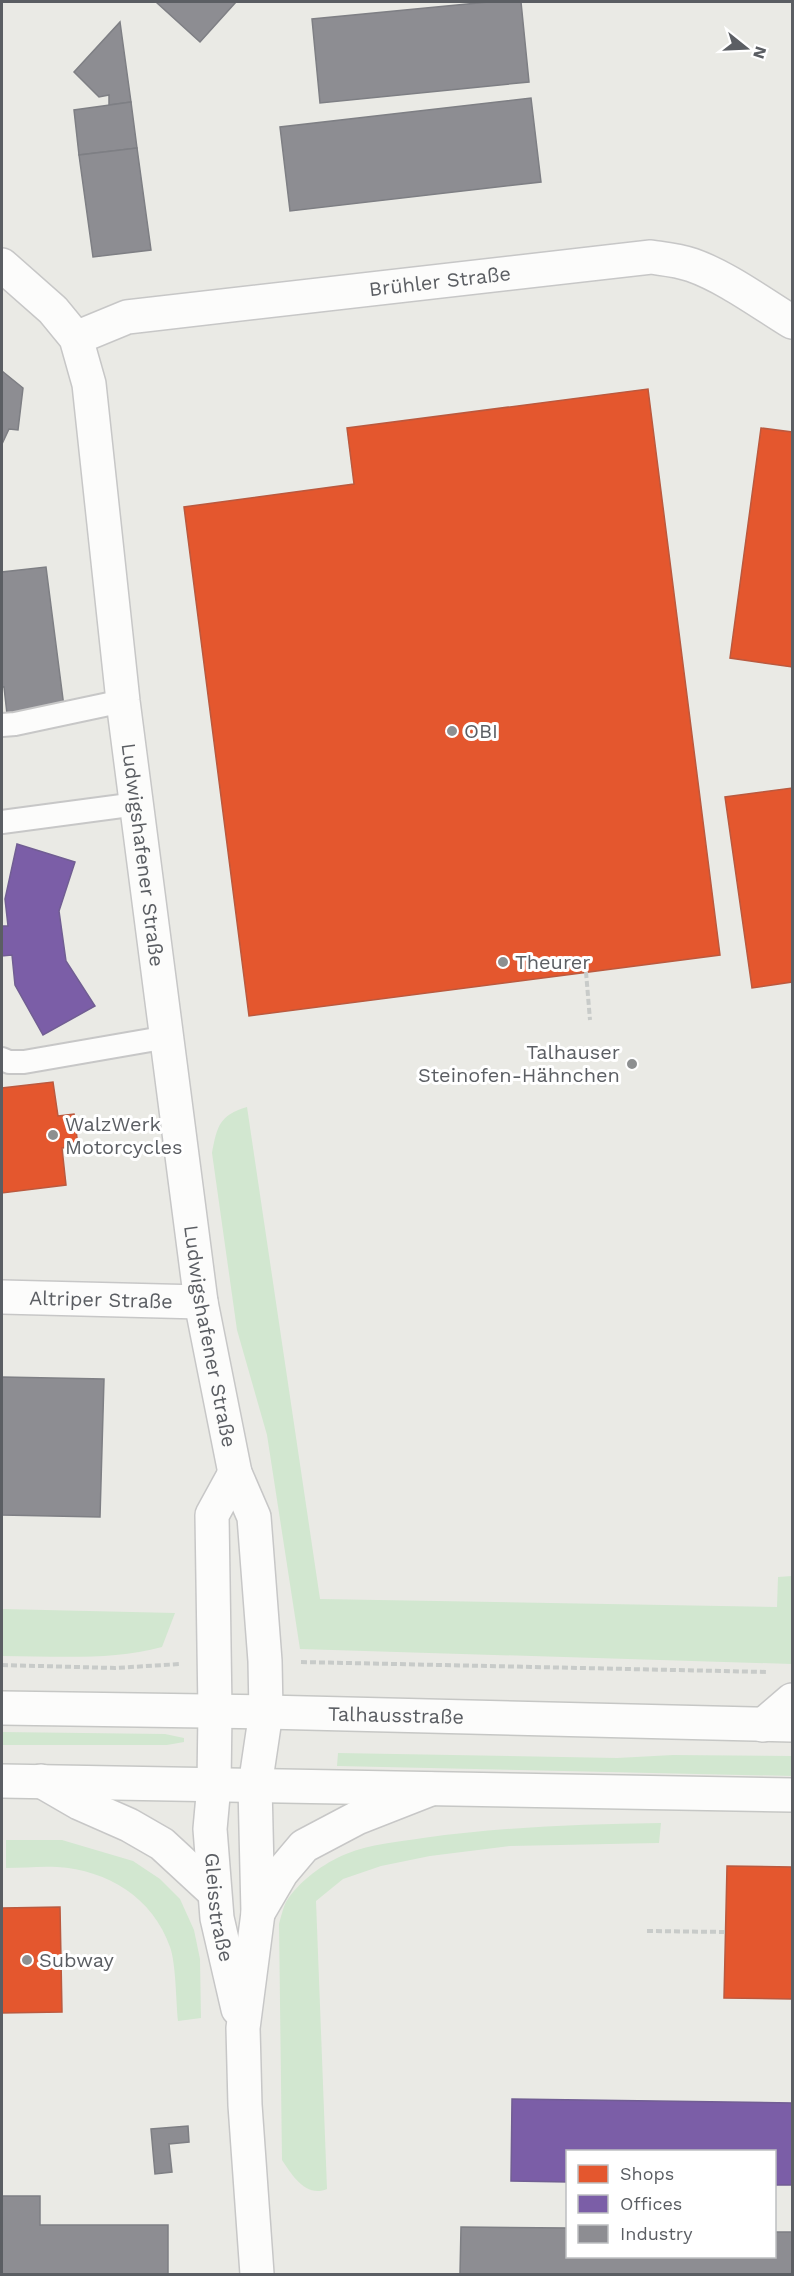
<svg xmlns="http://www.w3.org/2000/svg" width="794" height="2276" font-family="'Work Sans',sans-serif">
	<rect width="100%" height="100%" fill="#eaeae5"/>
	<g fill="#d2e7d0">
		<path d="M247,1107l73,492 457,8 1,-30 14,-1v88l-492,-15 -33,-214 -30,-105 -25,-177c5,-26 7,-38 35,-46z"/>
		<path d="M2,1609l173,4 -13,34c-52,14 -107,9 -160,9z"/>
		<polygon points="2,1732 165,1734 184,1738 184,1742 167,1745 2,1745"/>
		<polygon points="338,1753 617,1758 673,1755 792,1756 792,1776 337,1766"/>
		<path d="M661,1823l-2,20 -149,3 -80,10 -49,10 -38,13 -27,22 11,288c-21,9 -35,-14 -45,-29l-3,-236c2,-7 4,-16 7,-22 13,-21 38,-39 60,-48 25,-10 51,-12 77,-16 78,-11 158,-14 238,-15z"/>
		<path d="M6,1840h56l71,21 27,18 20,20 14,31 6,29 1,59 -23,3c-2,-19 -2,-58 -8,-74 -17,-49 -62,-77 -113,-80 -17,-1 -34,1 -51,1z"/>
	</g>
	<g fill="#e4572e" stroke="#bb593e" stroke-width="1.5">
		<polygon points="648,389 720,955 249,1016 184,507 354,484 347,428"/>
		<polygon points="761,428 792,432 792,667 730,658"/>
		<polygon points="792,788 792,982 752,988 725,797"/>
		<polygon points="53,1082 58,1116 74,1114 78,1146 62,1148 66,1185 2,1193 2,1088"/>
		<polygon points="727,1866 792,1867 792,1999 724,1998"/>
		<polygon points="60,1907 62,2012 2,2013 2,1908"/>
	</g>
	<g fill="#7b5ea7" stroke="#715e93" stroke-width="1.5">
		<polygon points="17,844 75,862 59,911 66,961 95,1006 43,1035 15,985 12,955 2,956 2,926 8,926 5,899"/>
		<polygon points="512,2099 792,2103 792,2185 774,2185 774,2152 568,2152 568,2182 511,2181"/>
	</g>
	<g fill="#8d8d92" stroke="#7e7f84" stroke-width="1.5">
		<polygon points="156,2 236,2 200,42"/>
		<polygon points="488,2 521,2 529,82 320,103 312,19"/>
		<polygon points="120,22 131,102 109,105 109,95 99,97 74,72"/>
		<polygon points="531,98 541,182 290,211 280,127"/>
		<polygon points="131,102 137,148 79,155 74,110"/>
		<polygon points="137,148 151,250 93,257 79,155"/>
		<polygon points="2,371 23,388 18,430 9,429 2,444"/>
		<polygon points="46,567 64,707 7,714 4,687 2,687 2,572"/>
		<polygon points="2,1377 104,1379 100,1517 2,1515"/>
		<polygon points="188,2126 189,2142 169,2144 172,2172 155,2174 151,2129"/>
		<polygon points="2,2196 40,2196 40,2225 168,2225 168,2274 2,2274"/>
		<polygon points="461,2227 568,2228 568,2256 774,2256 774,2232 792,2232 792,2274 460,2274"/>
	</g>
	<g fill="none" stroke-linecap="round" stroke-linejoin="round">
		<defs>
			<g id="service">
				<polyline points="2,725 15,724 123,701"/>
				<polyline points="2,822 137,804"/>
				<polyline points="2,1059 9,1062 24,1062 168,1037"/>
			</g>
			<g id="minor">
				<path id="s1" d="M2,265l51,45 23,28 13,46 34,317 78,601 34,171 19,44 11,144 1,51 -11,74 3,127 -15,115 2,77 12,169"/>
				<path id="s2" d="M76,338l51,-21 524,-60c14,2 27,3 41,8 34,12 69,38 100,57"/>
				<path id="s3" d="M2,1297l199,5"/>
				<path id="s4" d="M235,1473l-23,42 3,196 -1,74 -4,44 7,89 21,91"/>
				<polyline points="763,1725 792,1700"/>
				<polyline points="41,1781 79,1803 129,1825 162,1844 214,1892"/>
				<polyline points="258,1913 282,1872 304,1846 357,1818 431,1789"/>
			</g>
			<g id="secondary">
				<path id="s5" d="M2,1708l264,4 526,13"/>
				<polyline points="2,1781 792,1795"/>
			</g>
		</defs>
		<use href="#service" stroke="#c7c7c7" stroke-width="26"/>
		<use href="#minor" stroke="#c7c7c7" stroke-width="36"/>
		<use href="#secondary" stroke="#c6c7c5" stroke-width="36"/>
		<g stroke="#c8cbc9" stroke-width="4" stroke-dasharray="6 3" stroke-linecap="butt">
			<polyline points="586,972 590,1020"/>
			<polyline points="301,1662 768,1672"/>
			<polyline points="2,1665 115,1668 180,1664"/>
			<polyline points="647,1931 726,1932"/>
		</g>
		<use href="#service" stroke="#fcfcfb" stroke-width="22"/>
		<use href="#minor" stroke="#fcfcfb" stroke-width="33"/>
		<use href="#secondary" stroke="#fcfcfb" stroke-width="33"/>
	</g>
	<g fill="#8d8f90" stroke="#fff" stroke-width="2">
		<circle cx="452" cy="731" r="6"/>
		<circle cx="503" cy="962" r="6"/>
		<circle cx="632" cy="1064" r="6"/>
		<circle cx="53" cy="1135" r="6"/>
		<circle cx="27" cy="1960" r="6"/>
	</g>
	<g text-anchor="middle" stroke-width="6" stroke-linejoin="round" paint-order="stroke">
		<g font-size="20" fill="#5b5e63" stroke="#fff">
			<text dy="7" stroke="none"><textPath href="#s2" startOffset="370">Brühler Straße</textPath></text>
			<text dy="7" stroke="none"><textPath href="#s1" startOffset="626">Ludwigshafener Straße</textPath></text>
			<text dy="7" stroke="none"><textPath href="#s3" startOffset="99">Altriper Straße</textPath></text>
			<text dy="7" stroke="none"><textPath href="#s1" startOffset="1112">Ludwigshafener Straße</textPath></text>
			<text dy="7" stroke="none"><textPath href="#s5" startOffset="394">Talhausstraße</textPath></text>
			<text dy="7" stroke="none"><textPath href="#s4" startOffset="441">Gleisstraße</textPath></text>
		</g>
		<g font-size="20" fill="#5b5e63" stroke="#fff" text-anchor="start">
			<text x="464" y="738">OBI</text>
			<text x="515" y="969">Theurer</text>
			<text x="620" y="1059" text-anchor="end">Talhauser<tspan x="620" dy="23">Steinofen-Hähnchen</tspan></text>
			<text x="65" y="1131">WalzWerk<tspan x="65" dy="23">Motorcycles</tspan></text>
			<text x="39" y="1967">Subway</text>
		</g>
	</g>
	<rect width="794" height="2276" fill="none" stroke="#5b5e63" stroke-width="6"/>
	<rect x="566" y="2150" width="210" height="108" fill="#ffffff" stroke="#bdbfc1" stroke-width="1.5"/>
	<rect x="578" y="2165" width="30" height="18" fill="#e4572e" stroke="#bdbfc1" stroke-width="1.5"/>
	<text x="620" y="2180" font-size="18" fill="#5b5e63">Shops</text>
	<rect x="578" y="2195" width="30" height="18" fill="#7b5ea7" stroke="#bdbfc1" stroke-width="1.5"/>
	<text x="620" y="2210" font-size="18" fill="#5b5e63">Offices</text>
	<rect x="578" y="2225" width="30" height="18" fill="#8d8d92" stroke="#bdbfc1" stroke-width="1.5"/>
	<text x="620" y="2240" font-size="18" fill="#5b5e63">Industry</text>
	<g transform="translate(746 48) rotate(108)" stroke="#ffffff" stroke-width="4.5" paint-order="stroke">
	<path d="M0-4.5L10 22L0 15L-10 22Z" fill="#5b5e63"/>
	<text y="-9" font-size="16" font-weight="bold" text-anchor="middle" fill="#5b5e63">N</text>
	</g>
</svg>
